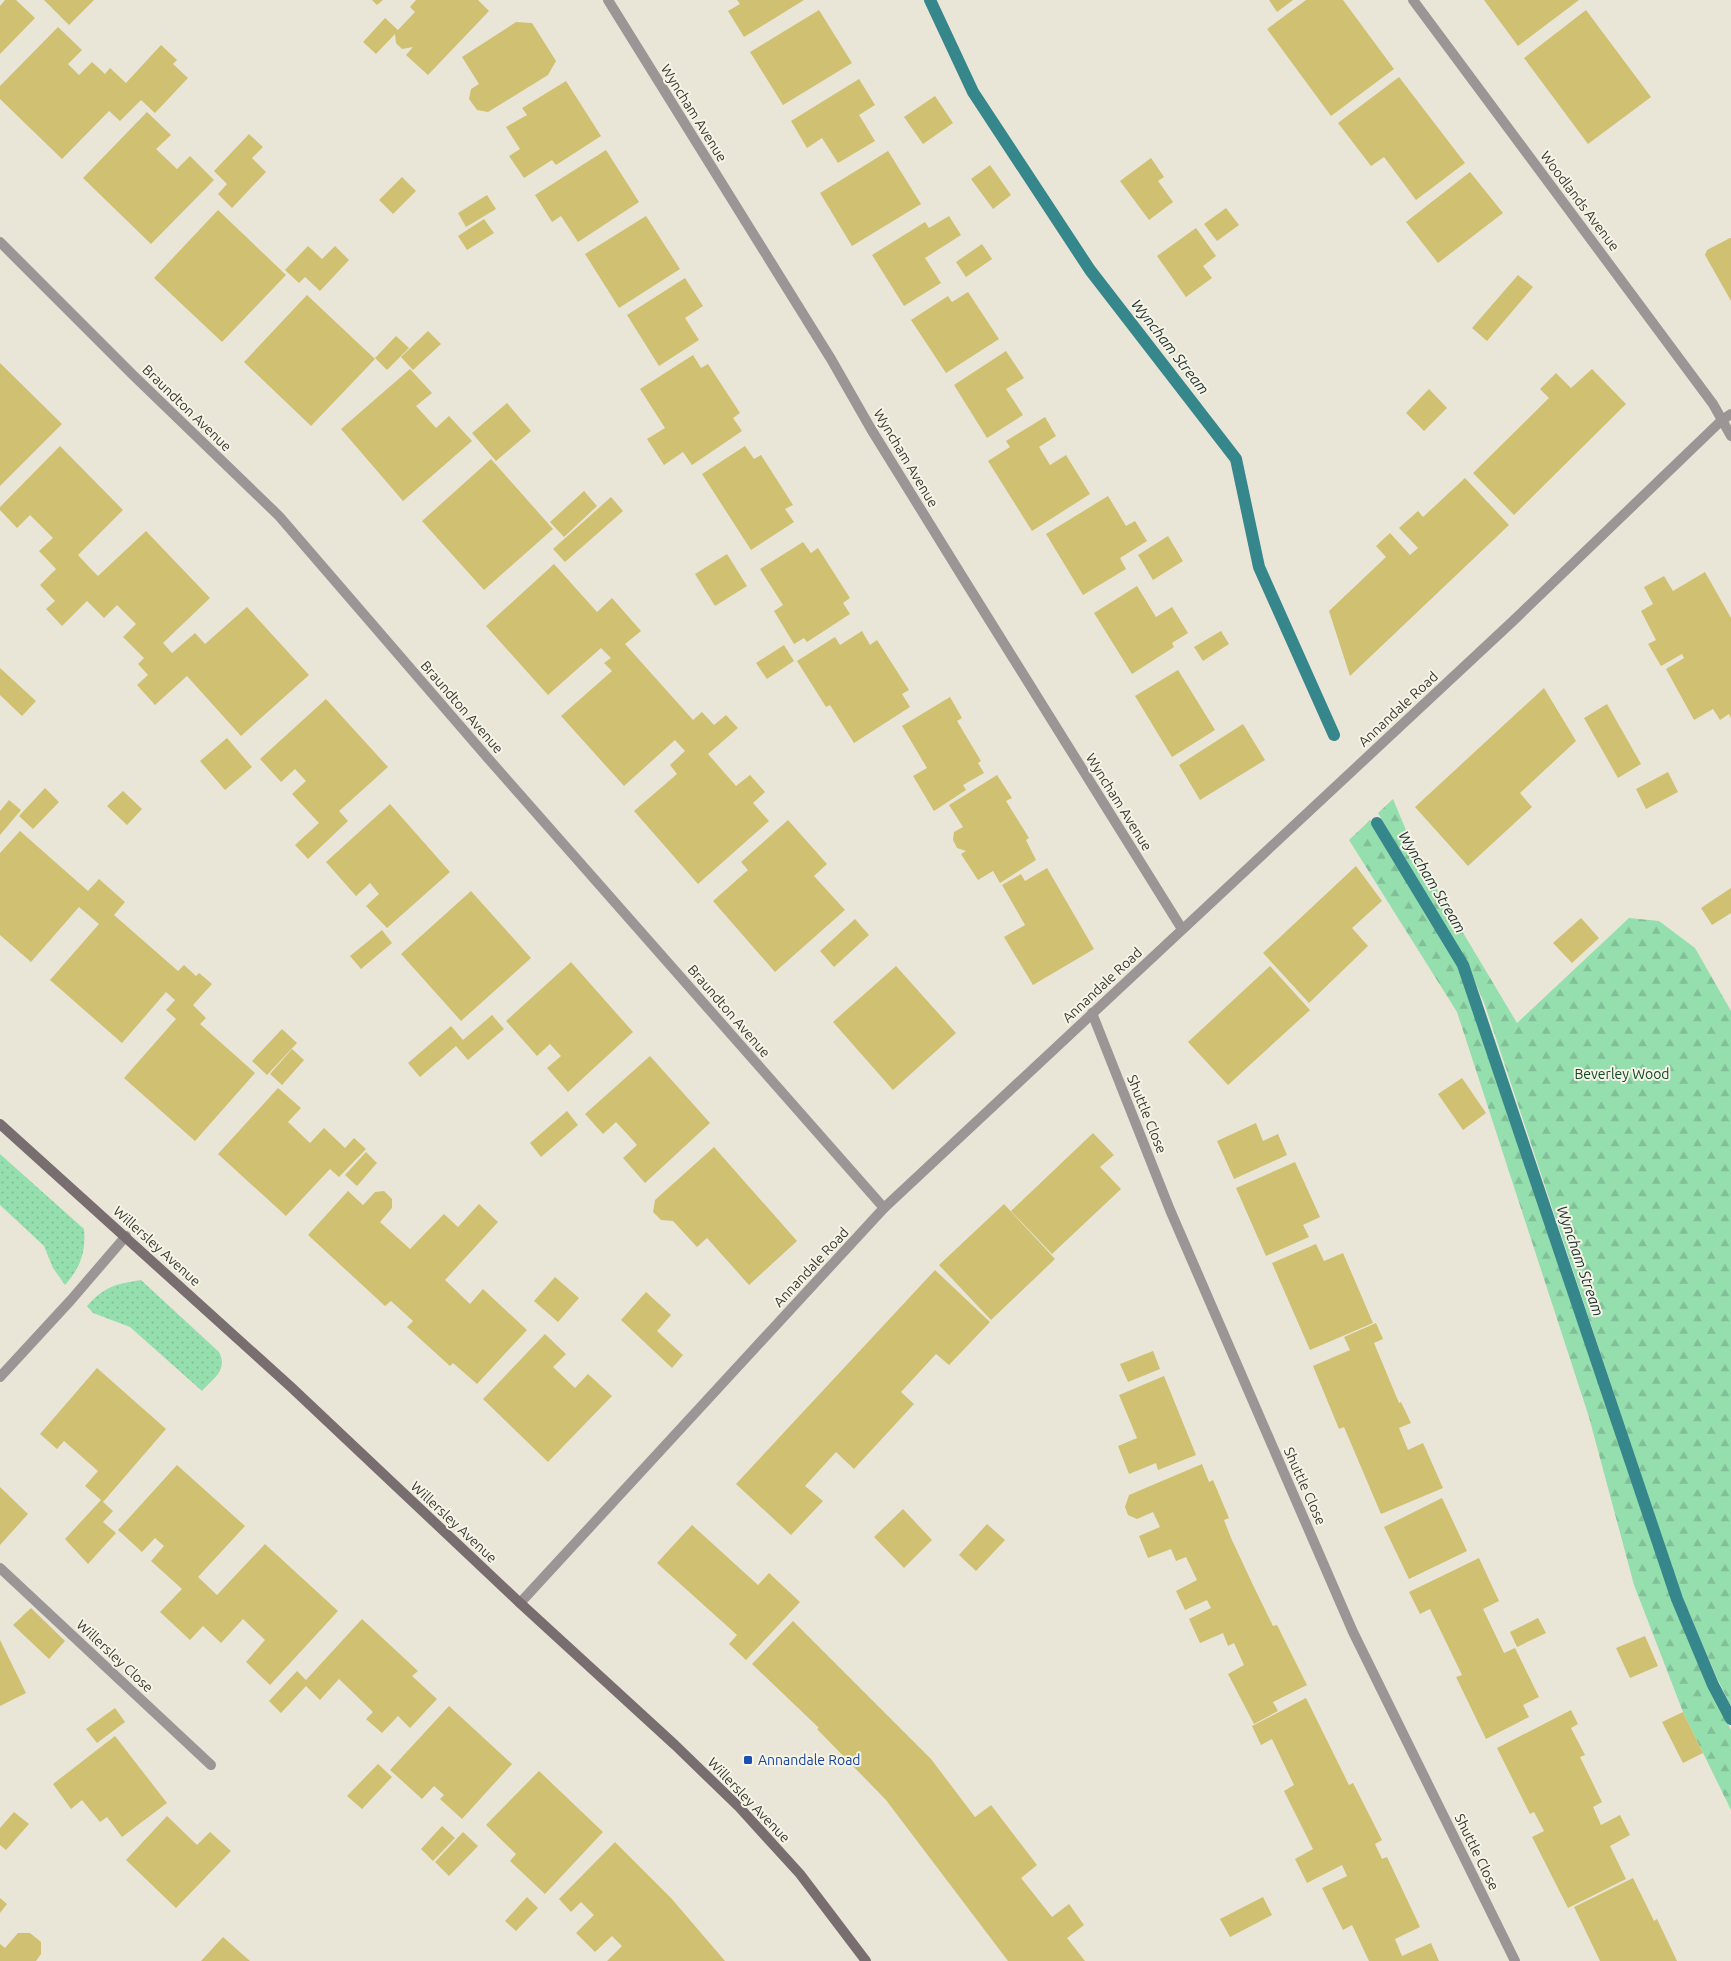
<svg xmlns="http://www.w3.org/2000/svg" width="1731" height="1961" font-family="Ubuntu,sans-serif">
	<defs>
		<pattern id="grass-dots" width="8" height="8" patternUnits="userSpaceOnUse" patternTransform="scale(1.25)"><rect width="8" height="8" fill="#95deae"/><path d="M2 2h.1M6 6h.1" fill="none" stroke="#81bf96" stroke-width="1.8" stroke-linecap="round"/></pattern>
		<pattern id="forest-firs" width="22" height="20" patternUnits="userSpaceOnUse" patternTransform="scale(1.25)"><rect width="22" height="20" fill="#95deae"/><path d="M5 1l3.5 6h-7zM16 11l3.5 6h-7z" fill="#81bf96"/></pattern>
	</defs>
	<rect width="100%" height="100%" fill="#e9e6d8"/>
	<g fill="url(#grass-dots)">
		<path d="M0,1154l84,75c2,24 -4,39 -19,56l-12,-17 -9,-22 -44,-41z"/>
		<path d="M141,1280l78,72c9,18 -5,26 -17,39l-72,-64 -37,-14 -6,-7c18,-20 29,-22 54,-26z"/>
	</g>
	<g fill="url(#forest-firs)">
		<polygon points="1393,799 1416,854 1517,1023 1629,918 1659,921 1695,948 1731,1011 1731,1706 1717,1678 1678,1587 1485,1005 1466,960 1378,813"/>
		<polygon points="1370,820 1458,965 1475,1001 1675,1606 1709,1687 1731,1730 1731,1810 1683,1712 1634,1585 1589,1417 1457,1012 1349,840"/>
	</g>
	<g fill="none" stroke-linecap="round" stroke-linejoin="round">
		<g stroke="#35878b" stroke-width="12">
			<polyline points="930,0 973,92 1090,270 1236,459 1259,567 1334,735"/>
			<polyline points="1377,823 1463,965 1677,1599 1713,1685 1731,1719"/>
		</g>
	</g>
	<g fill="#cfc171">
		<polygon points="5,0 16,0 35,18 0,54 0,6"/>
		<polygon points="44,0 94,0 69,25"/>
		<polygon points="372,0 383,0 377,5"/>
		<polygon points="416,0 478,0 489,11 428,75 406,55 413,47 402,49 396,43 395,34 376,54 363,42 385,18 398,30 415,12 410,7"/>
		<polygon points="737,0 804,0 744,37 728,11 740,4"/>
		<polygon points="1269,0 1293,0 1277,12"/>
		<polygon points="1306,0 1343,0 1394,69 1331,116 1267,29"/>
		<polygon points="1484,0 1579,0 1518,46"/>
		<polygon points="819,10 852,63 783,105 750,52"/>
		<polygon points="1586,10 1651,97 1588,144 1524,58"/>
		<polygon points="516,22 532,23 556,61 548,75 488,112 477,110 469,99 471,89 479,84 462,57"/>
		<polygon points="58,27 82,50 68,64 79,75 92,62 105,74 110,68 126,83 161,45 177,60 173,64 188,78 155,113 141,100 120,121 109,111 62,159 0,99 0,86"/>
		<polygon points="1399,77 1465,163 1416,200 1384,157 1371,166 1338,123"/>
		<polygon points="859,79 875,105 859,115 875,141 838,163 822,138 807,148 791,121"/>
		<polygon points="566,81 601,136 556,165 552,160 524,178 509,156 520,149 506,127 527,115 522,108"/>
		<polygon points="935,96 953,123 923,144 904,117"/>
		<polygon points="147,112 171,135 156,149 177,169 190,156 214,180 151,244 83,178"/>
		<polygon points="249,134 263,147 252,158 266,172 232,208 218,194 227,184 214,171"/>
		<polygon points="606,150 639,202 578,242 561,216 552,222 535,195"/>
		<polygon points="888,151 921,204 852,246 820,193"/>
		<polygon points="1151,158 1164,177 1158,181 1173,202 1149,220 1120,181"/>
		<polygon points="990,165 1011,195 993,209 971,179"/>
		<polygon points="1470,172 1503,213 1438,263 1406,222"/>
		<polygon points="402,177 416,191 393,214 379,200"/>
		<polygon points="487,195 496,209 466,227 458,213"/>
		<polygon points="1226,208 1239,225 1217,241 1204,224"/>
		<polygon points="218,210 286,275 222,342 154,278"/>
		<polygon points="646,216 680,269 619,308 585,254"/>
		<polygon points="949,216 961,235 925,258 941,283 904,306 872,255 925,222 929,228"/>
		<polygon points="484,219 494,233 467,250 458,236"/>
		<polygon points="1196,228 1216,256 1203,266 1212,278 1186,297 1157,256"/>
		<polygon points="1730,238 1731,238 1731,301 1705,255 1707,250"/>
		<polygon points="982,244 992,259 966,277 956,262"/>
		<polygon points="308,246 322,259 335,246 349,260 320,291 305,277 299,283 285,270"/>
		<polygon points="1518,275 1533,287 1487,341 1472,328"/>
		<polygon points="685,278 703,306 685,318 699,340 659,366 627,315"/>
		<polygon points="968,292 999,339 946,373 911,320 948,296 952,302"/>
		<polygon points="307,295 375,359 311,426 244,362"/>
		<polygon points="428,331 441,344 413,370 401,357"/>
		<polygon points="396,336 409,348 387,370 375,358"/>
		<polygon points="1006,351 1024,378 1006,389 1023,415 987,438 954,385"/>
		<polygon points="693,355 701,368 708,364 740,413 733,418 742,431 692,465 683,452 664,465 647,439 665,428 640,389"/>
		<polygon points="0,363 62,424 0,486"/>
		<polygon points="410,369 432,393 416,406 436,428 449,416 472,441 403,501 341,429"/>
		<polygon points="1592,369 1626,404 1514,515 1473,473 1549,398 1540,389 1556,373 1571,388"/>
		<polygon points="1429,389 1447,408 1424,431 1406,413"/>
		<polygon points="507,403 531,431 496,461 472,433"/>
		<polygon points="1045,417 1056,436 1039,447 1050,465 1066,455 1090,494 1032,531 988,461 1010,447 1006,441"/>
		<polygon points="60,446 123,510 78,555 89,567 98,576 146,531 210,598 163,643 172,653 195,633 205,644 247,607 309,675 241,736 187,676 155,705 137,685 148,675 138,664 144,658 123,637 136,624 117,605 104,618 87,601 62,626 46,609 55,601 40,585 56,569 39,551 53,538 30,515 17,528 0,510 0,507"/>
		<polygon points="745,446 754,459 761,455 793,505 785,509 794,522 751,550 702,474"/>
		<polygon points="491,459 553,529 484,590 422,521"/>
		<polygon points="1465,478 1509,525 1350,676 1329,611 1386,557 1376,546 1390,533 1410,555 1418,548 1399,528 1418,511 1423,517"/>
		<polygon points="584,491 597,506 564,537 550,522"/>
		<polygon points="1108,496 1126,526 1135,521 1147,541 1120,558 1126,569 1083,595 1046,534"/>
		<polygon points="611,497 623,511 565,562 553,549"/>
		<polygon points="1168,536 1183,561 1153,580 1138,555"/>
		<polygon points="803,542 811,553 818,548 850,598 843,603 850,614 807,642 804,638 794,644 774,611 783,605 760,569"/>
		<polygon points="727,554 747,586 715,606 695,574"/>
		<polygon points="554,564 597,612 612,598 641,631 625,644 693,720 702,712 714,725 726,715 738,728 708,754 736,786 750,775 765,792 753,803 769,821 698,884 634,811 677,774 670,765 685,751 675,740 624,786 561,716 612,671 604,663 611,658 601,648 548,695 486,626"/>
		<polygon points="1705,572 1731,618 1731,718 1729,714 1720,720 1713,709 1694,720 1666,669 1684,658 1682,654 1661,666 1648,644 1656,640 1641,611 1653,604 1644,587 1664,576 1673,591"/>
		<polygon points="1137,586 1156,617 1172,607 1188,633 1172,643 1174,647 1132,674 1094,613"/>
		<polygon points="862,631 870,645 877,640 909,690 902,694 910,707 854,743 830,705 826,707 797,661 835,637 840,645"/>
		<polygon points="1221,631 1229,644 1203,661 1194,647"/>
		<polygon points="784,645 794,661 767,679 756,663"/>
		<polygon points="0,668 36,701 22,716 0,695"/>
		<polygon points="1178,670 1215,730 1172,757 1135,696"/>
		<polygon points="1544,688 1576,741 1520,793 1532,807 1468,866 1415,807"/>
		<polygon points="950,697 962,718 957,721 981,761 978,763 984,773 963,785 966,790 934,811 913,776 927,768 902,726"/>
		<polygon points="326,699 388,767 339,811 348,821 308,859 295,845 319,823 292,794 306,781 295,769 281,782 260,759"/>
		<polygon points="1607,704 1641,764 1618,778 1584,718"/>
		<polygon points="1243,724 1265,760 1200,800 1179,765"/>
		<polygon points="227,738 252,767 225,790 200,761"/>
		<polygon points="1668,772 1678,792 1646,809 1636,789"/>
		<polygon points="997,775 1012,798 1006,801 1029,838 1026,840 1036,860 1000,883 993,871 978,880 961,854 966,851 957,848 953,840 954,832 963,827 949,805"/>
		<polygon points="45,788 59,802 33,829 19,816"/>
		<polygon points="123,791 142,809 127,825 107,806"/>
		<polygon points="9,800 21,810 0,835 0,811"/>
		<polygon points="390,804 450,872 387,928 366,906 379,894 370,883 356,896 326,862"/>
		<polygon points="788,820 827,864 814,876 845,910 775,972 713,901 748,870 741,862"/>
		<polygon points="20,831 88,891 99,879 125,902 114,915 178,971 184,965 196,976 199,973 212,984 193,1005 206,1018 200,1024 255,1073 195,1141 124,1078 176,1019 166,1010 175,1000 166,992 122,1043 50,980 99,924 79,907 31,962 0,935 0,853"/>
		<polygon points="1356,866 1382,901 1352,928 1368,946 1309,1003 1263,953"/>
		<polygon points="1047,868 1094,949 1033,985 1004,937 1025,925 1002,885 1021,874 1025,881"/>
		<polygon points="1731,888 1731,913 1712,925 1701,908"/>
		<polygon points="471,891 531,958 461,1021 401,954"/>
		<polygon points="1581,918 1599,938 1572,963 1553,943"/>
		<polygon points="855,919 869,935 834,967 820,951"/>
		<polygon points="382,930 392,943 361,969 350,956"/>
		<polygon points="571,962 633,1032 568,1092 547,1068 561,1056 550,1044 537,1056 506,1021"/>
		<polygon points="896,966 956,1033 893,1090 833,1022"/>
		<polygon points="1270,966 1310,1010 1228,1085 1188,1042"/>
		<polygon points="492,1015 504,1029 468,1060 456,1046 420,1077 408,1063 451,1026 463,1040"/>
		<polygon points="282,1029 297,1043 267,1075 252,1061"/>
		<polygon points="292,1049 304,1060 282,1085 270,1074"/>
		<polygon points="650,1056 710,1123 645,1183 623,1158 637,1145 629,1136 616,1122 603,1134 585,1114"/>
		<polygon points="1462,1078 1486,1113 1463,1130 1438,1094"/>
		<polygon points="278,1088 301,1108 288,1122 310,1143 324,1128 345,1148 354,1138 366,1149 339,1177 330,1169 286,1216 218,1154"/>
		<polygon points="567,1111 578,1125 541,1157 530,1143"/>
		<polygon points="1256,1123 1263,1141 1278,1134 1287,1155 1234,1179 1217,1141"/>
		<polygon points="1093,1133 1114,1155 1100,1167 1121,1189 1052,1254 1011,1211"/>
		<polygon points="714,1147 797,1241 749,1285 707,1238 697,1247 673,1221 661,1220 653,1212 655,1200"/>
		<polygon points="366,1152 377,1163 357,1186 345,1175"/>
		<polygon points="1295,1162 1320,1217 1303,1225 1309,1237 1266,1256 1236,1188"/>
		<polygon points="348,1191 363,1205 375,1192 384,1191 392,1199 392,1208 380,1222 410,1249 444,1214 458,1227 479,1204 498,1222 445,1280 470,1304 483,1289 527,1330 477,1384 453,1363 450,1366 407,1327 413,1321 391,1301 385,1306 308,1235"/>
		<polygon points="1004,1204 1055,1259 991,1320 939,1265"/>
		<polygon points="1316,1244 1324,1261 1343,1253 1373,1323 1310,1350 1272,1263"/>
		<polygon points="935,1270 990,1322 949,1365 936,1354 901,1392 914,1404 854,1469 836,1452 805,1486 823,1501 791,1535 736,1484"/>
		<polygon points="555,1277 579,1298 558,1322 534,1301"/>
		<polygon points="646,1292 671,1315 657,1331 683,1355 672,1368 621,1320"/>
		<polygon points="1376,1323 1383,1339 1374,1343 1399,1403 1401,1402 1411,1423 1399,1428 1408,1450 1423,1443 1443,1488 1381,1514 1344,1427 1339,1429 1313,1366 1350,1350 1344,1337"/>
		<polygon points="545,1334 566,1354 553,1367 575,1388 588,1374 612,1396 548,1462 483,1399"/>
		<polygon points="1153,1351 1160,1369 1128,1382 1120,1364"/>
		<polygon points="97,1368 166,1429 103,1502 113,1511 103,1522 116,1533 88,1564 65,1539 101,1500 85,1486 98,1471 64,1441 57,1449 40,1434"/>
		<polygon points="1164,1376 1196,1455 1158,1470 1156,1463 1129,1474 1118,1446 1137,1438 1119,1395"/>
		<polygon points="1202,1464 1209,1482 1213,1480 1229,1518 1224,1520 1231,1538 1252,1583 1273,1626 1277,1625 1307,1685 1273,1702 1278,1711 1254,1724 1228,1674 1244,1665 1234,1643 1228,1646 1223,1633 1200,1643 1189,1619 1211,1608 1207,1600 1185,1610 1176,1591 1197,1580 1186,1557 1176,1561 1171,1549 1148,1558 1139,1536 1160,1527 1153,1512 1137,1519 1128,1515 1125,1507 1129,1495"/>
		<polygon points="177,1465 245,1526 198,1577 217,1595 265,1544 338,1611 270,1685 246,1662 265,1640 243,1619 221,1643 203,1626 190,1640 160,1612 182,1589 151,1561 164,1546 155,1538 142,1552 118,1530"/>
		<polygon points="0,1487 28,1514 0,1545"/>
		<polygon points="1442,1498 1467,1551 1409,1579 1384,1527"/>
		<polygon points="903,1509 932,1540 904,1568 874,1537"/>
		<polygon points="987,1524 1005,1540 976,1571 959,1555"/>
		<polygon points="692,1525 758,1585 769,1573 800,1602 746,1660 729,1644 737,1635 657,1563"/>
		<polygon points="1479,1558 1499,1601 1483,1609 1504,1653 1515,1648 1539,1697 1523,1705 1529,1717 1486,1739 1456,1677 1462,1675 1430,1609 1420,1614 1409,1592"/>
		<polygon points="31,1608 65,1641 49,1659 13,1625"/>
		<polygon points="1538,1618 1546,1633 1517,1647 1510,1632"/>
		<polygon points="362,1619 418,1671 412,1676 437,1699 410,1728 398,1716 382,1733 366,1719 373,1712 339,1679 320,1700 306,1686 281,1713 269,1701 297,1671 306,1680"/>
		<polygon points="793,1621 931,1759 975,1817 991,1805 1037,1865 1021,1878 1052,1917 1069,1904 1084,1925 1067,1938 1085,1961 1008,1961 886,1800 817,1729 819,1728 752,1664"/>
		<polygon points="1645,1636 1658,1666 1630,1678 1616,1648"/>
		<polygon points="0,1640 26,1693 0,1706"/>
		<polygon points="1306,1698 1349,1785 1353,1783 1382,1840 1375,1844 1382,1859 1387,1857 1420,1927 1395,1939 1402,1956 1431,1943 1439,1961 1369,1961 1352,1925 1343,1930 1322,1888 1347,1876 1342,1865 1307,1883 1295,1859 1313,1849 1284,1791 1294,1785 1272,1739 1261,1745 1252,1726"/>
		<polygon points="449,1706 512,1764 462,1819 440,1799 444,1795 434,1786 422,1799 390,1770"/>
		<polygon points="115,1708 125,1722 97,1743 86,1729"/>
		<polygon points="1571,1710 1578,1724 1571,1728 1585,1755 1580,1757 1602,1802 1593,1807 1601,1825 1620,1815 1630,1835 1610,1846 1626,1879 1568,1908 1532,1837 1544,1831 1534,1812 1530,1814 1497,1748"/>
		<polygon points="1683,1712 1703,1753 1683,1763 1662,1722"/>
		<polygon points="115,1736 167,1803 122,1837 107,1817 100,1822 82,1800 71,1809 53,1784"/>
		<polygon points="378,1764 392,1777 362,1809 347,1796"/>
		<polygon points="539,1771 603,1832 545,1894 510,1861 516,1854 486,1825"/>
		<polygon points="14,1812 29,1824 6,1850 0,1845 0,1828"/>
		<polygon points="167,1816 197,1845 210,1832 231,1851 176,1908 126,1860"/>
		<polygon points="442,1826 455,1838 433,1861 421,1849"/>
		<polygon points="463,1832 478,1846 449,1876 435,1862"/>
		<polygon points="615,1842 671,1898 725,1961 607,1961 622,1946 612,1936 595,1952 576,1933 594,1915 581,1902 571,1912 559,1899"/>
		<polygon points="1633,1878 1654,1921 1657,1919 1677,1961 1600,1961 1574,1907"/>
		<polygon points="527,1897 538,1908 516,1931 505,1921"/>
		<polygon points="1263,1897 1272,1915 1230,1937 1220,1919"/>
		<polygon points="0,1898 7,1904 0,1913"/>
		<polygon points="18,1933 30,1933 41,1942 41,1954 36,1961 0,1961 0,1944 5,1948"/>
		<polygon points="223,1937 250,1961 201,1961"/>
	</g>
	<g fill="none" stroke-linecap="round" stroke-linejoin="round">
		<g stroke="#9c9596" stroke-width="10">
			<polyline points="608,0 831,359 871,429 965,581 1182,929"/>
			<polyline points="1413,0 1713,404 1731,436"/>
			<polyline points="0,242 134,376 279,516 486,756 884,1208"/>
			<polyline points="1092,1013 1170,1210 1353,1632 1515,1961"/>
			<polyline points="0,1377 71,1300 126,1236"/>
			<polyline points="0,1568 211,1765"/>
			<polyline points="520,1603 884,1208 1513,621 1722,420 1731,414"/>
		</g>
		<polyline stroke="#786e70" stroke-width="10" points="0,1124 291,1387 520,1603 675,1745 739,1807 800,1874 866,1961"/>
	</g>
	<rect fill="#1a4fb4" stroke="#f6f4e6" stroke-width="2" x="743" y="1755" width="10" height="10" rx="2.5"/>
	<g text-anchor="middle" stroke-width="4" stroke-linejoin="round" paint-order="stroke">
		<g font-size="14" fill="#393933" stroke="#f6f4e6">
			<text transform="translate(694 113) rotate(58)" y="5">Wyncham Avenue</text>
			<text transform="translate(1580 201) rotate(53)" y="5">Woodlands Avenue</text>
			<text transform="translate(187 408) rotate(44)" y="5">Braundton Avenue</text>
			<text transform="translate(906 458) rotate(59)" y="5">Wyncham Avenue</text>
			<text transform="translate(462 707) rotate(49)" y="5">Braundton Avenue</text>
			<text transform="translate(1398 709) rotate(-43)" y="5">Annandale Road</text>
			<text transform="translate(1119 802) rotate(58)" y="5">Wyncham Avenue</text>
			<text transform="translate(1102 985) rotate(-43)" y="5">Annandale Road</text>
			<text transform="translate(729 1011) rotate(49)" y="5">Braundton Avenue</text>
			<text transform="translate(1147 1114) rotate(68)" y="5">Shuttle Close</text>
			<text transform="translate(157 1246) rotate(42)" y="5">Willersley Avenue</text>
			<text transform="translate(811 1267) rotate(-47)" y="5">Annandale Road</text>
			<text transform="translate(1305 1486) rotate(66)" y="5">Shuttle Close</text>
			<text transform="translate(454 1522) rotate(43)" y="5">Willersley Avenue</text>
			<text transform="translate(115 1656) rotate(43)" y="5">Willersley Close</text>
			<text transform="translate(749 1800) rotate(46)" y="5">Willersley Avenue</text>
			<text transform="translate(1477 1852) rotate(64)" y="5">Shuttle Close</text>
		</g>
		<g font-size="14" fill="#0c4728" stroke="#f6f4e6">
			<text x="1622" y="1079">Beverley Wood</text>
		</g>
		<g font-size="14" fill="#164399" stroke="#f6f4e6" text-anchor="start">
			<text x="758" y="1765">Annandale Road</text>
		</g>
		<g font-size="15" font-style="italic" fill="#1b3031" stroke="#f6f4e6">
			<text transform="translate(1170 347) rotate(52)" y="5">Wyncham Stream</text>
			<text transform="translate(1432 882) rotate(59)" y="5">Wyncham Stream</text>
			<text transform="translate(1580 1261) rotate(71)" y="5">Wyncham Stream</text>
		</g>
	</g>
</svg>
